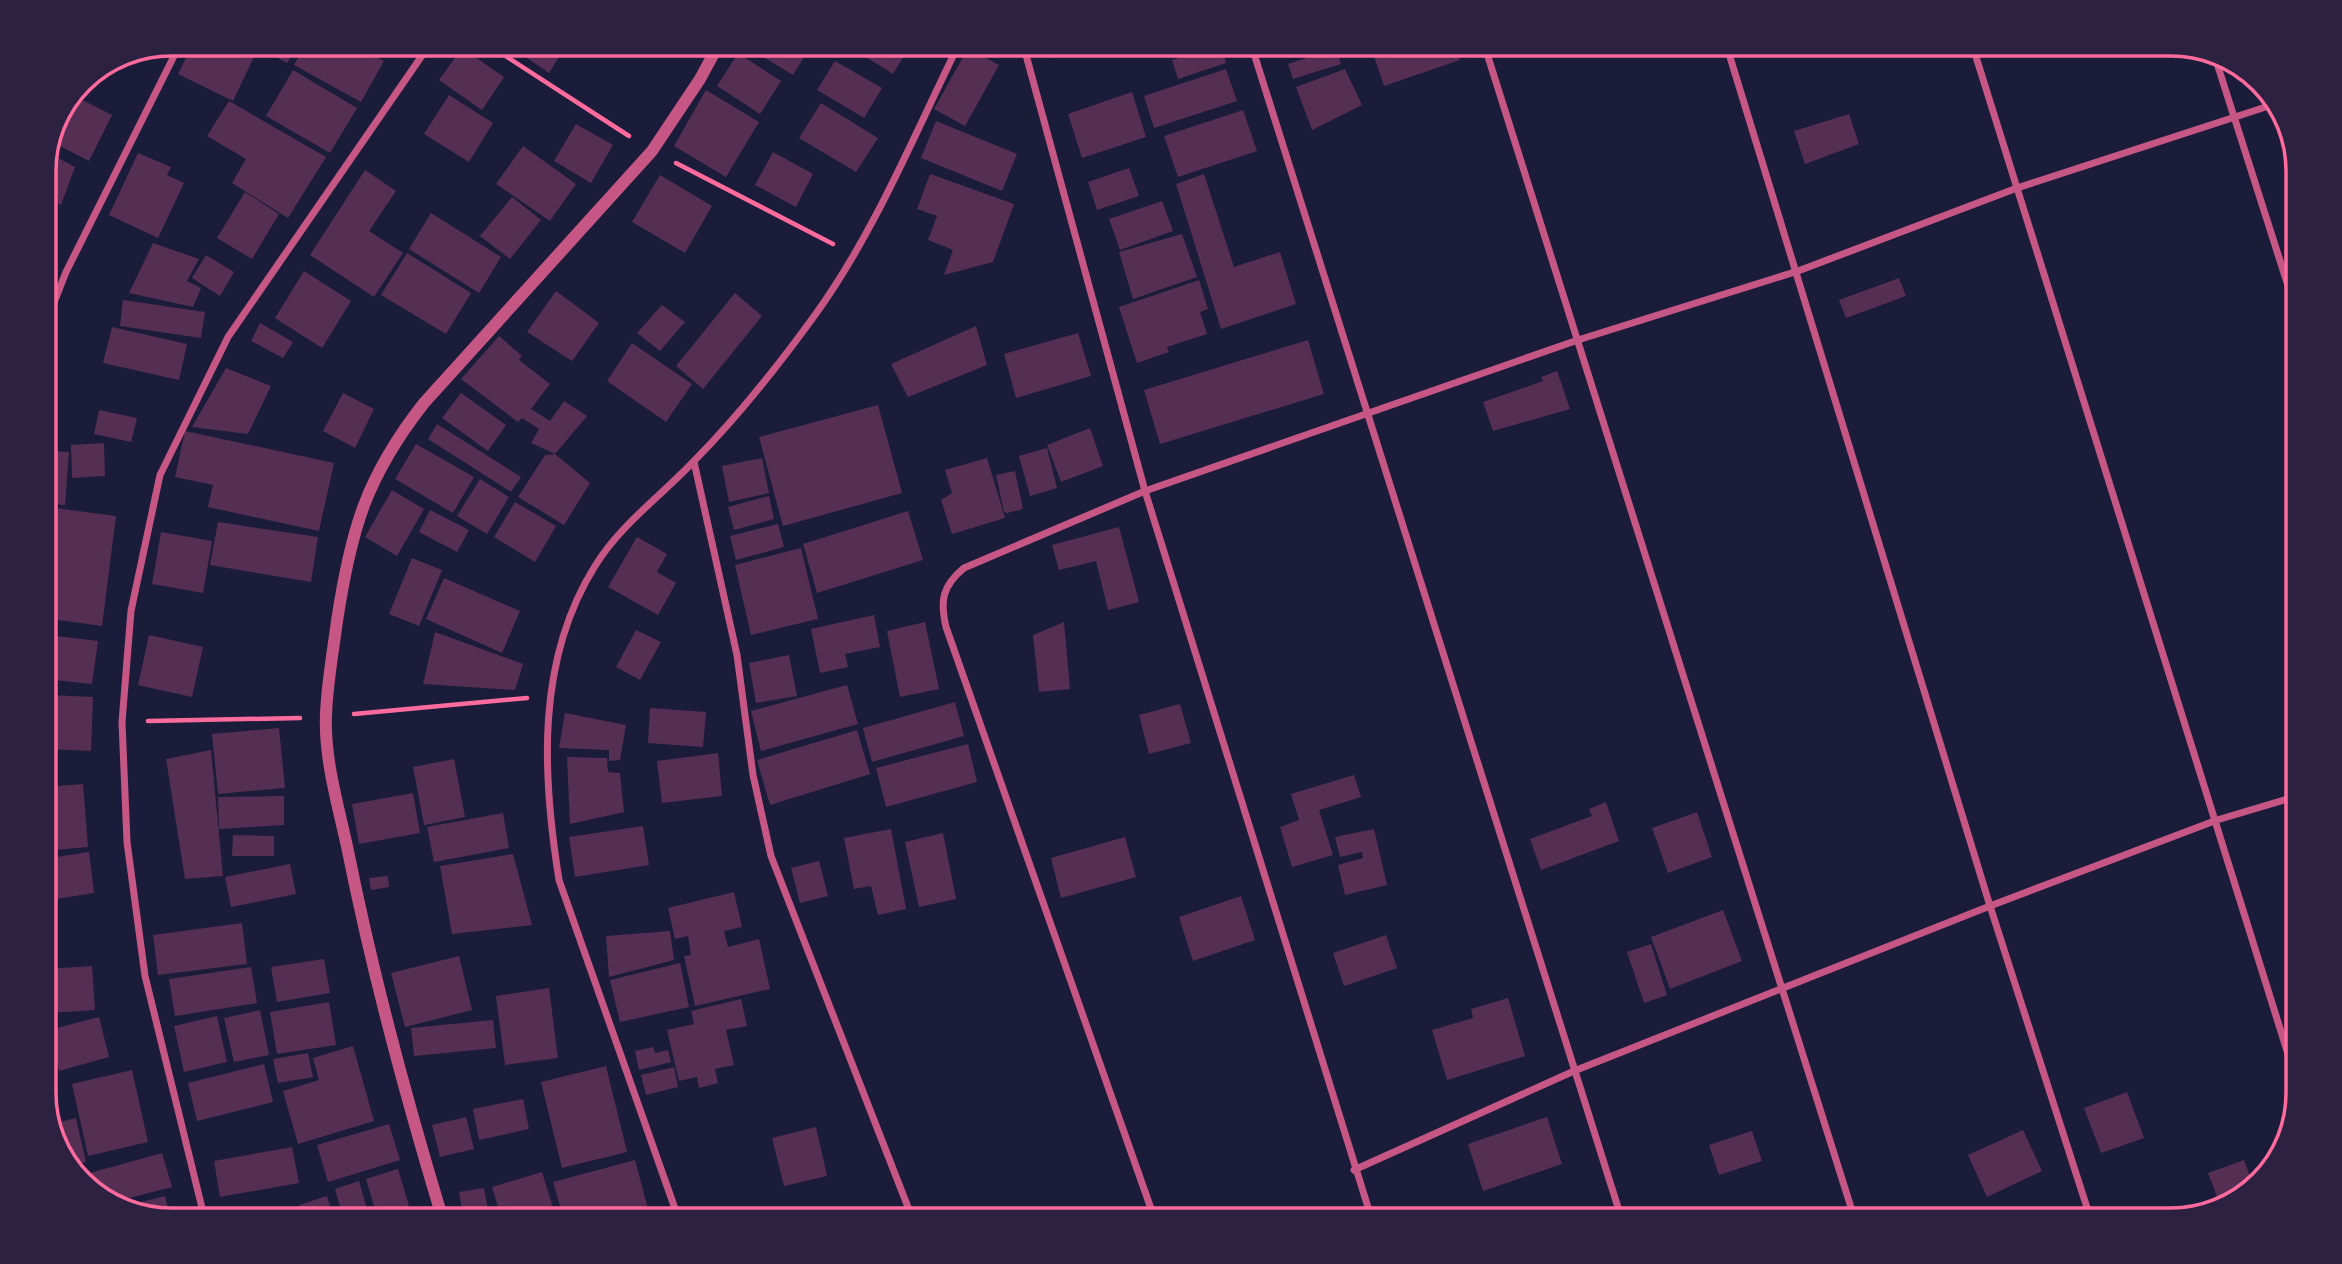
<svg xmlns="http://www.w3.org/2000/svg" width="2342" height="1264" font-family="Bitter,serif">
	<rect width="100%" height="100%" fill="#1b1b3a"/>
	<g fill="#542f53">
		<polygon points="193,44 228,44 254,57 233,101 178,74"/>
		<polygon points="253,44 298,44 287,63"/>
		<polygon points="306,44 353,44 384,61 361,102 294,65"/>
		<polygon points="376,44 394,44 390,51"/>
		<polygon points="530,44 567,44 549,73 527,58 534,46"/>
		<polygon points="742,44 812,44 793,75"/>
		<polygon points="860,44 911,44 893,74 855,50"/>
		<polygon points="1047,44 1086,44 1052,58"/>
		<polygon points="1220,44 1226,63 1178,79 1172,60"/>
		<polygon points="1370,44 1455,44 1460,60 1384,86"/>
		<polygon points="462,48 504,77 482,110 439,80"/>
		<polygon points="968,48 999,65 965,126 934,109"/>
		<polygon points="1336,48 1341,64 1293,79 1288,64"/>
		<polygon points="738,53 781,81 760,114 717,86"/>
		<polygon points="835,61 882,88 864,118 817,90"/>
		<polygon points="1226,69 1237,101 1154,128 1144,96"/>
		<polygon points="1345,69 1362,105 1312,130 1296,87"/>
		<polygon points="293,70 357,108 330,153 266,116"/>
		<polygon points="706,90 759,122 726,177 674,146"/>
		<polygon points="1132,92 1146,137 1082,158 1068,114"/>
		<polygon points="449,95 493,123 469,162 424,134"/>
		<polygon points="75,96 112,115 89,161 54,143"/>
		<polygon points="229,101 326,157 288,218 232,183 246,159 207,136"/>
		<polygon points="821,103 878,138 856,172 799,138"/>
		<polygon points="1243,110 1257,151 1178,177 1164,136"/>
		<polygon points="1849,114 1859,144 1805,164 1794,131"/>
		<polygon points="936,121 1017,154 1002,191 921,158"/>
		<polygon points="576,124 613,145 591,183 554,161"/>
		<polygon points="523,146 576,184 550,221 496,184"/>
		<polygon points="773,152 813,174 796,207 755,185"/>
		<polygon points="49,153 75,167 61,205 44,197 44,163"/>
		<polygon points="138,153 171,167 167,175 184,183 158,238 109,215"/>
		<polygon points="1129,168 1139,196 1097,210 1088,182"/>
		<polygon points="365,170 396,191 369,231 403,253 374,297 310,255"/>
		<polygon points="930,174 1014,204 993,262 944,275 953,250 928,240 937,216 917,209"/>
		<polygon points="1204,174 1234,267 1280,252 1296,304 1221,329 1176,184"/>
		<polygon points="660,175 712,206 685,253 632,222"/>
		<polygon points="245,192 279,214 252,259 217,238"/>
		<polygon points="512,197 541,220 510,259 480,236"/>
		<polygon points="1162,201 1173,231 1120,250 1109,219"/>
		<polygon points="431,213 501,257 479,293 409,249"/>
		<polygon points="1182,234 1197,277 1133,299 1119,252"/>
		<polygon points="153,243 199,259 187,281 201,288 193,307 129,293"/>
		<polygon points="407,253 471,293 446,334 381,295"/>
		<polygon points="206,255 234,272 220,296 192,278"/>
		<polygon points="304,271 351,301 322,348 275,318"/>
		<polygon points="1899,278 1906,296 1846,318 1839,300"/>
		<polygon points="1199,280 1208,309 1200,312 1207,334 1167,347 1169,352 1137,363 1119,307"/>
		<polygon points="556,291 599,323 572,361 527,332"/>
		<polygon points="735,293 762,316 703,389 676,366"/>
		<polygon points="123,300 205,312 201,338 120,326"/>
		<polygon points="662,305 685,322 660,351 637,333"/>
		<polygon points="260,323 293,342 283,358 251,341"/>
		<polygon points="976,326 987,365 908,397 891,364"/>
		<polygon points="112,327 187,344 179,380 103,363"/>
		<polygon points="1078,333 1091,376 1016,398 1004,354"/>
		<polygon points="499,336 522,356 519,360 550,384 531,409 550,421 564,401 587,416 555,454 590,483 564,525 518,497 545,455 555,454 531,443 539,429 522,418 518,422 461,379"/>
		<polygon points="1308,340 1324,394 1160,444 1144,390"/>
		<polygon points="632,343 692,384 666,422 607,381"/>
		<polygon points="226,368 271,386 248,434 192,427"/>
		<polygon points="1557,371 1570,409 1493,431 1483,402 1543,381 1541,377"/>
		<polygon points="343,393 374,409 355,448 323,431"/>
		<polygon points="461,393 506,425 488,451 442,418"/>
		<polygon points="878,405 902,493 783,526 759,437"/>
		<polygon points="99,410 137,418 131,442 94,434"/>
		<polygon points="437,424 521,477 511,492 428,439"/>
		<polygon points="1090,428 1103,466 1061,482 1047,445"/>
		<polygon points="185,431 334,463 319,531 208,507 213,485 175,477"/>
		<polygon points="104,443 105,476 72,478 71,445"/>
		<polygon points="416,444 474,477 453,513 395,479"/>
		<polygon points="1047,448 1057,488 1030,496 1019,456"/>
		<polygon points="54,451 69,452 65,505 50,504"/>
		<polygon points="762,458 769,493 729,502 722,466"/>
		<polygon points="987,458 1005,518 952,534 941,500 952,493 945,470"/>
		<polygon points="1015,471 1023,509 1007,513 1004,512 996,475"/>
		<polygon points="480,479 509,497 487,534 457,516"/>
		<polygon points="392,490 424,509 397,556 365,537"/>
		<polygon points="769,496 774,519 734,530 728,507"/>
		<polygon points="515,502 556,526 535,562 494,537"/>
		<polygon points="55,508 116,516 102,626 44,618 44,594"/>
		<polygon points="430,510 469,530 457,552 419,532"/>
		<polygon points="908,511 923,560 817,593 803,544"/>
		<polygon points="218,522 318,537 311,582 210,565"/>
		<polygon points="778,524 784,547 736,560 730,536"/>
		<polygon points="1119,527 1139,602 1108,610 1096,561 1059,570 1052,545"/>
		<polygon points="161,532 212,541 203,593 152,584"/>
		<polygon points="637,537 667,554 657,572 676,583 658,615 608,587"/>
		<polygon points="801,548 818,619 751,635 735,565"/>
		<polygon points="412,558 442,570 419,626 389,614"/>
		<polygon points="444,578 520,611 502,653 426,619"/>
		<polygon points="874,615 880,647 845,654 848,667 820,673 811,629"/>
		<polygon points="925,622 939,689 900,697 887,631"/>
		<polygon points="1064,622 1070,689 1039,692 1033,635"/>
		<polygon points="636,630 661,642 640,680 616,667"/>
		<polygon points="435,632 523,664 515,690 423,684"/>
		<polygon points="48,635 98,641 92,684 44,679"/>
		<polygon points="149,635 203,647 192,697 138,685"/>
		<polygon points="789,655 797,696 756,703 749,663"/>
		<polygon points="847,685 858,724 761,751 751,711"/>
		<polygon points="50,695 93,697 91,751 48,749"/>
		<polygon points="955,702 964,736 872,762 863,728"/>
		<polygon points="1180,704 1191,743 1149,754 1139,715"/>
		<polygon points="650,708 706,712 703,747 648,743"/>
		<polygon points="565,713 626,725 620,760 609,761 609,750 559,748"/>
		<polygon points="279,728 285,788 218,794 212,734"/>
		<polygon points="857,730 870,774 770,805 757,760"/>
		<polygon points="968,744 977,782 886,807 876,768"/>
		<polygon points="211,750 223,876 185,879 166,759"/>
		<polygon points="718,753 722,796 662,803 657,761"/>
		<polygon points="567,757 607,758 608,772 620,773 624,812 570,824"/>
		<polygon points="454,759 465,817 424,825 413,767"/>
		<polygon points="1354,775 1361,797 1319,810 1333,855 1292,867 1280,827 1299,820 1291,794"/>
		<polygon points="83,784 88,847 44,851 44,787"/>
		<polygon points="413,793 420,833 359,844 352,804"/>
		<polygon points="284,796 284,825 219,829 218,797"/>
		<polygon points="1606,802 1619,841 1541,870 1530,839 1592,816 1589,809"/>
		<polygon points="1697,812 1712,857 1668,873 1652,828"/>
		<polygon points="503,813 509,848 434,862 427,827"/>
		<polygon points="643,826 649,865 575,877 569,837"/>
		<polygon points="891,829 906,909 878,915 871,886 854,889 844,838"/>
		<polygon points="1374,829 1387,885 1345,895 1338,865 1363,858 1362,852 1340,857 1335,837"/>
		<polygon points="943,833 956,899 919,907 905,842"/>
		<polygon points="233,835 274,836 274,856 232,856"/>
		<polygon points="1125,837 1136,877 1061,898 1051,858"/>
		<polygon points="89,852 94,893 44,901 44,859"/>
		<polygon points="513,854 532,925 452,934 440,866"/>
		<polygon points="819,861 828,896 800,903 791,868"/>
		<polygon points="290,864 296,894 231,907 225,877"/>
		<polygon points="388,876 389,887 371,890 369,878"/>
		<polygon points="734,892 742,927 724,931 728,947 759,939 770,989 695,1006 684,956 691,955 688,936 675,939 668,908"/>
		<polygon points="1241,896 1255,940 1193,961 1179,917"/>
		<polygon points="1723,910 1742,961 1670,989 1651,937"/>
		<polygon points="242,923 247,964 158,975 153,935"/>
		<polygon points="670,931 674,960 609,977 606,936"/>
		<polygon points="1386,935 1397,968 1344,986 1333,953"/>
		<polygon points="1651,944 1667,995 1644,1003 1627,952"/>
		<polygon points="459,956 472,1010 405,1027 391,973"/>
		<polygon points="324,959 330,993 277,1002 271,967"/>
		<polygon points="680,963 689,1007 620,1022 610,980"/>
		<polygon points="92,966 95,1010 49,1013 46,969"/>
		<polygon points="251,967 257,1003 175,1016 169,979"/>
		<polygon points="549,988 558,1058 505,1065 496,996"/>
		<polygon points="1508,998 1525,1056 1447,1080 1432,1030 1473,1018 1471,1009"/>
		<polygon points="741,999 747,1026 726,1030 734,1065 715,1069 718,1083 699,1088 697,1077 679,1081 667,1030 694,1024 691,1011"/>
		<polygon points="329,1002 336,1045 277,1054 270,1012"/>
		<polygon points="260,1010 269,1055 234,1062 224,1018"/>
		<polygon points="217,1016 227,1062 184,1072 174,1026"/>
		<polygon points="99,1017 109,1057 59,1071 49,1030"/>
		<polygon points="493,1020 496,1048 414,1056 411,1028"/>
		<polygon points="44,1043 55,1082 44,1085"/>
		<polygon points="353,1046 374,1121 298,1144 283,1091 319,1080 313,1058"/>
		<polygon points="653,1047 655,1053 668,1050 671,1062 639,1070 635,1051"/>
		<polygon points="308,1053 313,1077 278,1083 273,1059"/>
		<polygon points="264,1064 273,1102 197,1121 188,1083"/>
		<polygon points="606,1066 627,1152 562,1168 541,1082"/>
		<polygon points="674,1067 678,1087 646,1095 641,1075"/>
		<polygon points="132,1070 148,1142 88,1156 72,1084"/>
		<polygon points="2127,1092 2144,1138 2101,1153 2084,1108"/>
		<polygon points="523,1099 529,1129 479,1140 473,1109"/>
		<polygon points="466,1117 474,1149 440,1157 432,1125"/>
		<polygon points="1547,1117 1562,1164 1483,1191 1468,1144"/>
		<polygon points="76,1118 86,1162 68,1166 52,1124"/>
		<polygon points="389,1124 400,1160 328,1182 317,1145"/>
		<polygon points="816,1127 827,1176 784,1186 772,1138"/>
		<polygon points="2023,1130 2042,1171 1987,1197 1968,1155"/>
		<polygon points="1752,1131 1762,1161 1719,1175 1709,1145"/>
		<polygon points="292,1147 299,1183 220,1197 214,1161"/>
		<polygon points="162,1153 172,1187 110,1203 79,1176"/>
		<polygon points="635,1160 651,1220 564,1220 553,1182"/>
		<polygon points="2244,1160 2253,1184 2236,1201 2221,1207 2208,1173"/>
		<polygon points="398,1169 412,1216 378,1220 366,1179"/>
		<polygon points="542,1172 555,1214 534,1220 502,1220 492,1187"/>
		<polygon points="359,1181 370,1220 344,1220 335,1189"/>
		<polygon points="484,1188 490,1220 464,1220 459,1192"/>
		<polygon points="165,1196 171,1220 118,1208"/>
		<polygon points="327,1196 334,1220 304,1220 299,1205"/>
	</g>
	<g fill="none" stroke-linecap="round" stroke-linejoin="round">
		<g stroke="#ff6b9d" stroke-width="4.5">
			<polyline points="487,44 629,136"/>
			<polyline points="676,163 833,244"/>
			<polyline points="354,714 527,698"/>
			<polyline points="148,721 300,718"/>
		</g>
		<g stroke="#c65784" stroke-width="7">
			<polyline points="1023,44 1145,491 1372,1220"/>
			<polyline points="1251,44 1622,1220"/>
			<polyline points="1484,44 1855,1220"/>
			<polyline points="1726,44 1990,906 2091,1220"/>
			<polyline points="1972,44 2298,1086"/>
			<polyline points="2214,54 2298,317"/>
			<polyline points="44,328 66,272 180,44"/>
			<polyline points="694,462 737,655 753,775 771,856 913,1220"/>
			<polyline points="1354,1170 1574,1071 1990,906 2217,820 2298,796"/>
			<polyline points="205,1220 145,976 127,842 122,722 131,611 160,475 228,337 430,44"/>
			<path d="M679,1220l-120,-340c-17,-106 -23,-220 36,-314 25,-41 66,-70 98,-104 45,-45 85,-96 122,-147 60,-83 99,-180 144,-271"/>
			<path d="M1155,1220l-209,-593c-6,-26 -4,-41 18,-59l181,-77 433,-151 220,-69 219,-83 261,-85"/>
		</g>
		<path stroke="#c65784" stroke-width="12" d="M443,1220c-37,-122 -70,-244 -95,-369 -9,-43 -24,-91 -22,-136 1,-31 7,-63 11,-94 14,-92 29,-144 87,-218l228,-252 48,-72 19,-35"/>
	</g>
	<path d="M0 0H2342V1264H0ZM171 56H2171A115 115 0 0 1 2286 171V1093A115 115 0 0 1 2171 1208H171A115 115 0 0 1 56 1093V171A115 115 0 0 1 171 56Z" fill="#2d2142" fill-rule="evenodd"/>
	<path fill="none" stroke="#ff6b9d" stroke-width="3.5" d="M171 56H2171A115 115 0 0 1 2286 171V1093A115 115 0 0 1 2171 1208H171A115 115 0 0 1 56 1093V171A115 115 0 0 1 171 56Z"/>
</svg>
